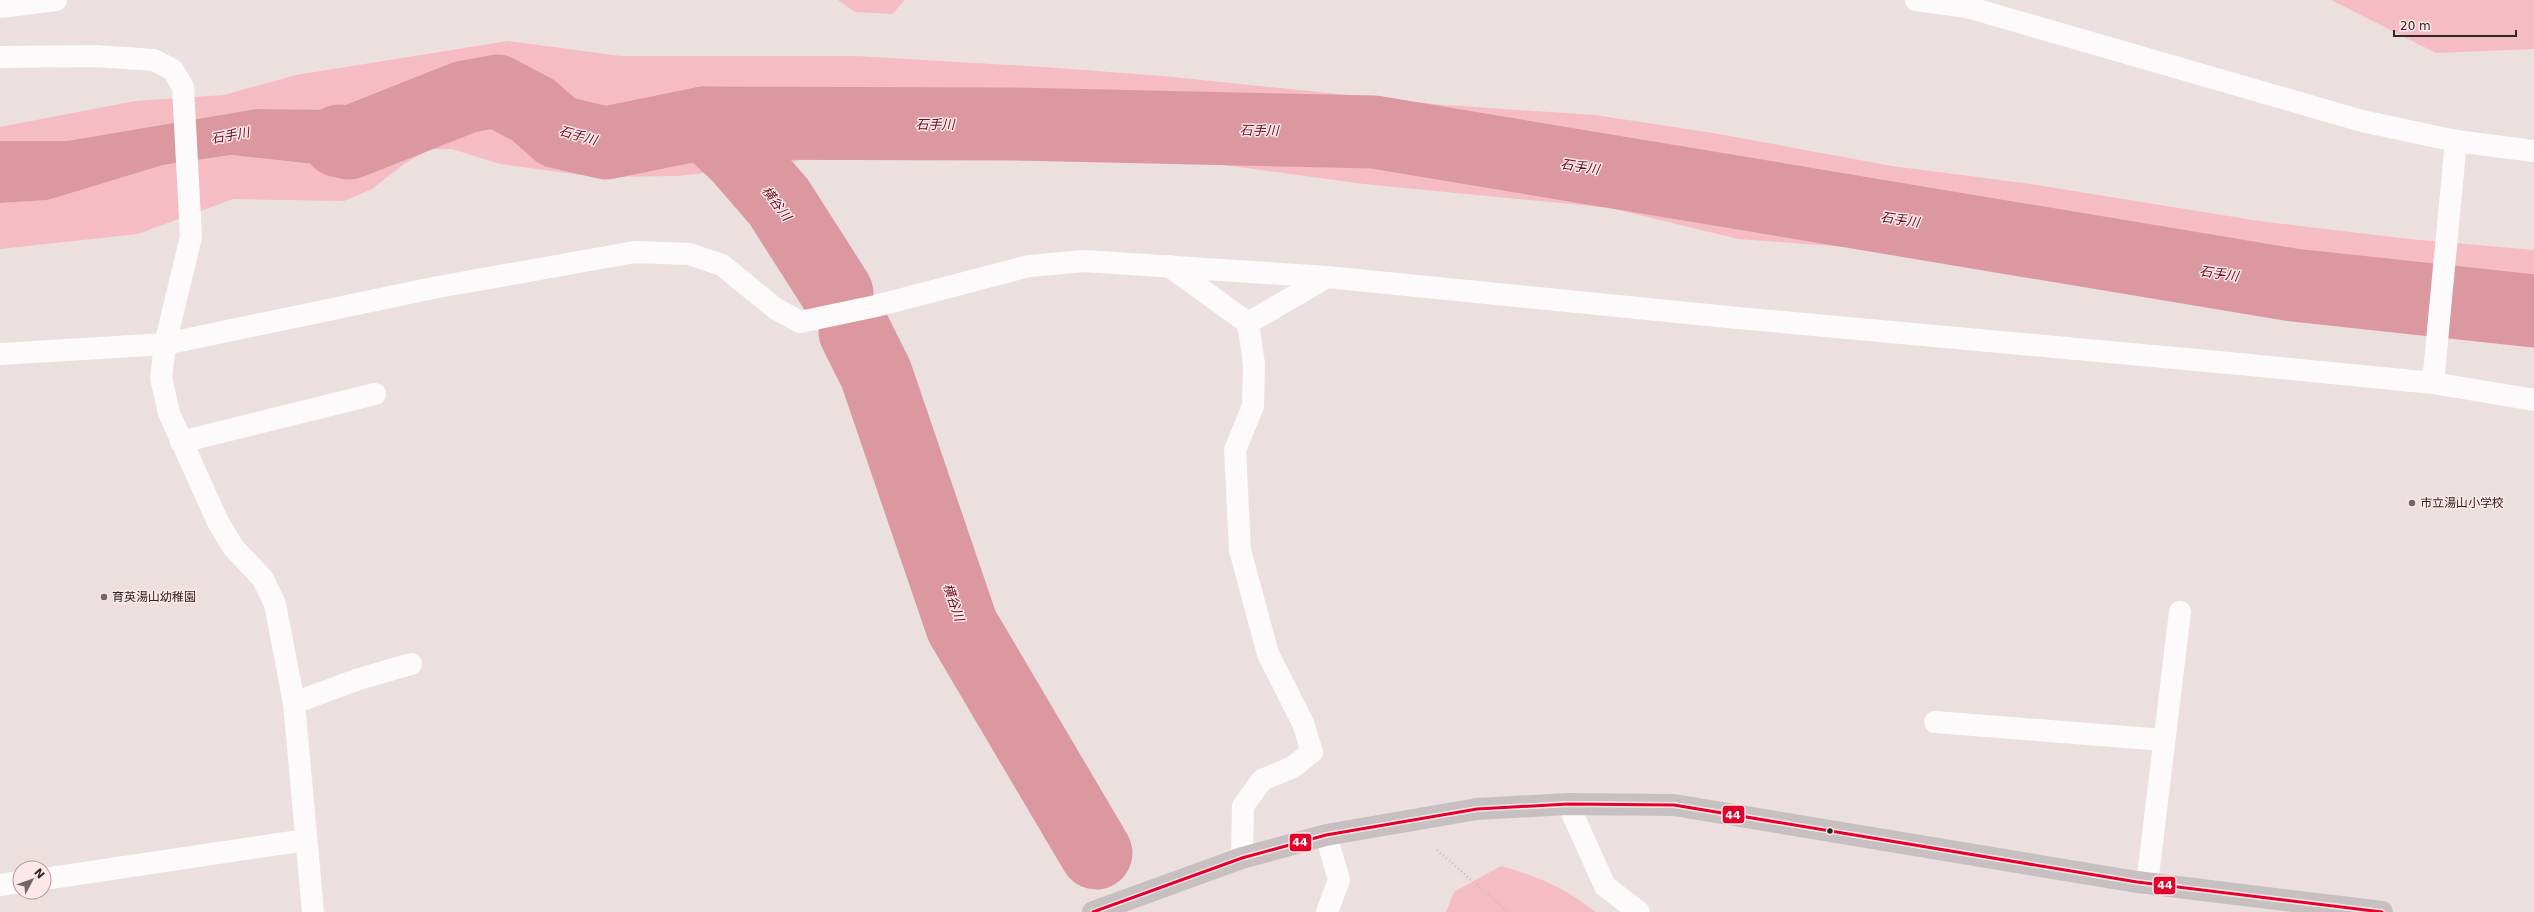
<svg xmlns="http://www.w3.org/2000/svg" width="2534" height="912" font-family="'DejaVu Sans','Noto Sans JP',sans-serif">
	<rect width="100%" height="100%" fill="#ecdfe0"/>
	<g fill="#f5bcc3">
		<polygon points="838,0 905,0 892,14 855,12"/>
		<polygon points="2331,0 2534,0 2534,49 2436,53"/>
		<polygon points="508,41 621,56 855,56 1044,67 1162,76 1445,105 1595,115 1713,133 1892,166 2031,184 2259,221 2409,239 2534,250 2534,337 2240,309 1901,251 1738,239 1611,208 1364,184 1143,154 970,148 848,149 792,162 678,176 595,177 500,164 452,149 430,149 404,164 372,189 344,201 233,199 138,234 0,249 0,203 48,200 163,165 231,155 360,169 433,111 256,109 67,141 0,141 0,127 135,101 224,95 296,75"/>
		<path d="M1501,866c33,9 67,23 94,46h-149l8,-20z"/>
	</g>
	<polygon fill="#db98a1" points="256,109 434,111 360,169 231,155 163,165 48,200 0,203 0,141 67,141"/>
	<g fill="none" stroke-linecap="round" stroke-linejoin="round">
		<g stroke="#db98a1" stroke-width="73">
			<polyline points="704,123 740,157 779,202 837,293"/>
			<polyline points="339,141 349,143 465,97 497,91 533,110 558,132 606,143 704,123 1016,124 1374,132 2293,285 2534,311"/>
			<polyline points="855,332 876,374 962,626 1096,853"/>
		</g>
		<polyline stroke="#c6c0c0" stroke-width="2.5" stroke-dasharray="1 3" stroke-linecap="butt" points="1437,850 1508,912"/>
		<g stroke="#fcfafa" stroke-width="22">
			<polyline points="1916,0 1967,7 2362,121 2456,141 2534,151"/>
			<polyline points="0,7 56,0"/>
			<polyline points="0,57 96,56 154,60 173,70 183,87 191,237 165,344 161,378 169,413 218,522 233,547 263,579 275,604 294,703 313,912"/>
			<polyline points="1169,266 1248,323"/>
			<polyline points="0,354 165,344 438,287 635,252 689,254 722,265 776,309 800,322 876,306 1029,266 1085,261 1327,277 1728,317 2240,364 2433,383 2534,400"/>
			<polyline points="2433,383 2456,141"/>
			<polyline points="181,442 375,394"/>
			<polyline points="294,703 359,679 411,664"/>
			<polyline points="1935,722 2164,740"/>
			<polyline points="1568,804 1605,886 1639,912"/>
			<polyline points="1326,835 1339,880 1327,912"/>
			<polyline points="1242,858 1243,806 1262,780 1293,767 1312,752 1303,723 1268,654 1240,550 1235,450 1253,406 1254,364 1248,323 1327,277"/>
			<polyline points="44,879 306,840"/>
			<polyline points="2147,884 2180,612"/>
			<polyline points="0,885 20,882"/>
		</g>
		<polyline stroke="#c7c0c0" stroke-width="22" points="1093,912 1242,858 1326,835 1477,809 1568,804 1674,805 2137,882 2382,912"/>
		<defs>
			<polyline id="bus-1" points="1093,912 1242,858 1326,835 1477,809 1568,804 1674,805 2137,882 2382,912"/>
		</defs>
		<use href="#bus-1" stroke="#ffe7e9" stroke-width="6"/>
		<use href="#bus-1" stroke="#e4002b" stroke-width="3"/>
	</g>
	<g fill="#716768" stroke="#ffe7e9" stroke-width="1.5">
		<circle cx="2412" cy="503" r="4"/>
		<circle cx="104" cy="597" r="4"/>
	</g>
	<circle fill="#2f2627" stroke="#ffe7e9" stroke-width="1.5" cx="1830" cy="831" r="3.5"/>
	<g text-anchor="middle" stroke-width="3" stroke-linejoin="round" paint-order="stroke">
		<g font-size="12" fill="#2f2627" stroke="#ffe7e9" text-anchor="start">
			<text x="2420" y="507">市立湯山小学校</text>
			<text x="112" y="601">育英湯山幼稚園</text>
		</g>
		<g font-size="13" font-style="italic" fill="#621026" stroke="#ffe7e9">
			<text x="935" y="129">石手川</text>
			<text transform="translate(1259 130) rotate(1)" y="5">石手川</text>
			<text transform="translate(230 135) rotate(-10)" y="5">石手川</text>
			<text transform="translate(578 135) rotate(16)" y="5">石手川</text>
			<text transform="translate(1580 166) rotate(9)" y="5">石手川</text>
			<text transform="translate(777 203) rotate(53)" y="5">横谷川</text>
			<text transform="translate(1900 219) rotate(9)" y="5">石手川</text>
			<text transform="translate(2219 273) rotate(9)" y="5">石手川</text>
			<text transform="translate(954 602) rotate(71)" y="5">横谷川</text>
		</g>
	</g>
	<g stroke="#ffe7e9" stroke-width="1.5">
		<rect x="1722" y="805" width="23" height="19" rx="4" fill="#e4002b"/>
		<rect x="1289" y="833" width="23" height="19" rx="4" fill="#e4002b"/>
		<rect x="2153" y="876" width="23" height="19" rx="4" fill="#e4002b"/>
	</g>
	<g font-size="11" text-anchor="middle" font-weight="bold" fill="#fff">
		<text x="1733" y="819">44</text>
		<text x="1300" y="846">44</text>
		<text x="2165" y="889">44</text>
	</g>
	<g transform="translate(32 880) rotate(49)"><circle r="19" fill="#ffe7e9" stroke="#ac9a9b"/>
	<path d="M0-3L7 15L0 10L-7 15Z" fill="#716768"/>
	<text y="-6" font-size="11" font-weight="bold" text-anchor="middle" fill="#2f2627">N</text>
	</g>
	<path d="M2394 30v6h122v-6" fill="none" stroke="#2f2627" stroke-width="2"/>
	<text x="2400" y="30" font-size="12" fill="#2f2627" stroke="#ffe7e9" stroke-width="3" paint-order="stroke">20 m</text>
</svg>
